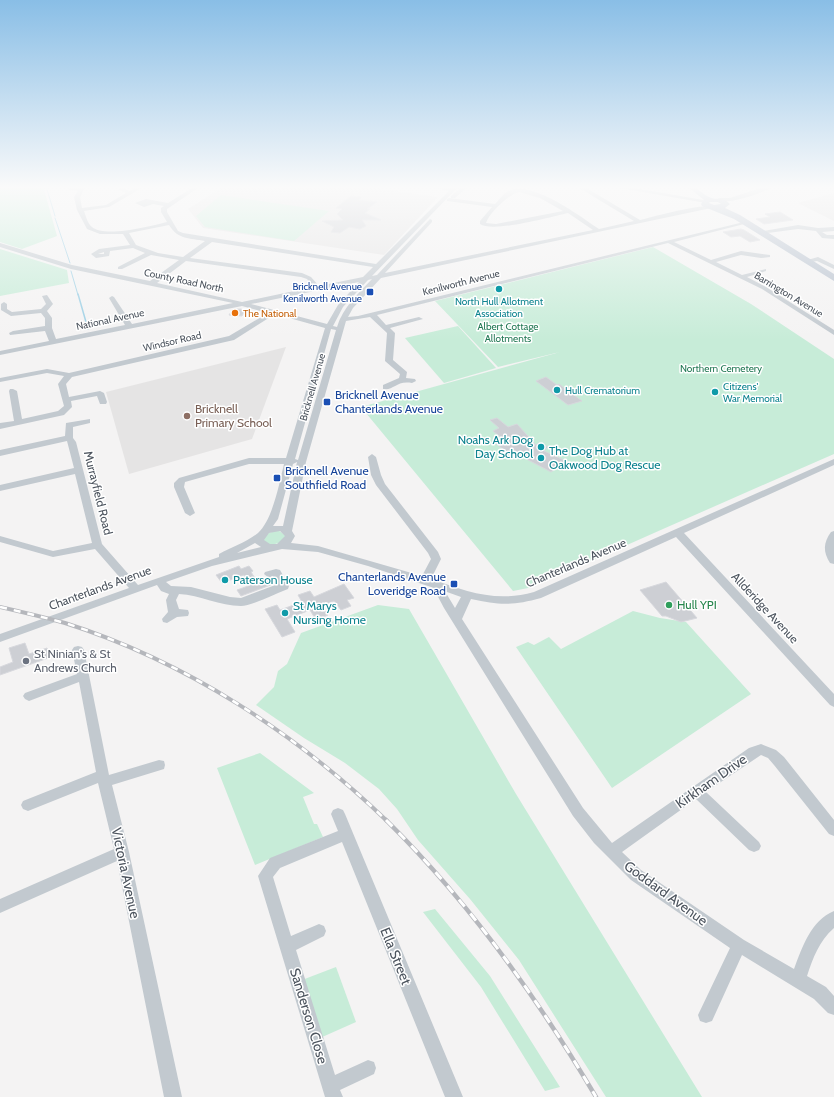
<svg xmlns="http://www.w3.org/2000/svg" width="834" height="1097" font-family="Cabin,sans-serif">
	<rect width="100%" height="100%" fill="#f4f3f3"/>
	<g fill="#e5e4e4">
		<polygon points="224,186 356,186 438,197 384,255 203,228 188,209"/>
		<polygon points="834,193 834,221 798,203"/>
		<polygon points="286,347 252,439 129,474 106,392"/>
	</g>
	<g fill="#c7ecd8">
		<polygon points="0,186 43,186 57,236 22,249 0,242"/>
		<polygon points="221,195 329,211 294,241 205,227 196,216"/>
		<path d="M653,247l98,57 83,55v95c-102,44 -203,90 -306,134l-15,3 -152,-184 199,-55 -62,15 -63,-66z"/>
		<polygon points="0,249 67,270 69,283 0,296"/>
		<polygon points="458,326 496,368 444,383 405,338"/>
		<polygon points="278,530 286,536 283,542 271,545 264,542 263,536 266,534"/>
		<polygon points="378,605 409,609 516,794 702,1097 606,1097 519,960 470,899 418,840 397,809 379,789 345,763 304,738 256,705 274,687 278,671 287,664 301,633"/>
		<polygon points="633,611 660,618 686,622 751,694 612,788 516,647 528,642 534,645 549,637 561,649"/>
		<polygon points="260,753 314,793 303,797 314,824 317,824 323,837 255,865 217,768"/>
		<polygon points="435,909 490,976 560,1087 545,1091 481,987 423,912"/>
		<polygon points="336,967 356,1022 320,1038 302,980"/>
	</g>
	<g fill="none" stroke-linecap="round" stroke-linejoin="round">
		<g stroke="#9acee4" stroke-width="1">
			<polyline points="46,186 55,216"/>
			<polyline points="55,218 70,263"/>
			<polyline points="71,271 78,295"/>
		</g>
		<polyline stroke="#9acee4" stroke-width="1.5" points="78,294 88,329"/>
	</g>
	<g fill="#cdcfd4" stroke="#d7d8dd">
		<polygon points="351,196 362,197 359,200 377,202 367,209 370,209 365,213 381,220 362,220 366,226 360,229 349,227 340,233 331,232 334,227 322,221 343,220 337,214 342,209 336,208"/>
		<polygon points="780,212 793,220 764,224 756,219 770,217 765,214"/>
		<polygon points="741,229 744,230 760,240 750,242 740,236 731,237 723,232"/>
		<polygon points="233,309 241,309 245,311 242,316 229,315"/>
		<polygon points="546,377 557,385 559,384 582,401 568,405 536,381"/>
		<polygon points="497,418 508,427 517,424 536,445 539,443 548,447 544,451 566,461 551,472 515,453 511,455 495,443 504,440 493,431 499,428 490,420"/>
		<polygon points="239,566 241,569 249,566 253,571 251,572 258,583 272,578 276,583 241,596 237,590 251,585 244,575 222,583 216,575"/>
		<polygon points="666,582 697,618 681,622 666,616 662,616 640,590"/>
		<polygon points="344,584 354,598 347,600 351,606 341,610 334,601 321,606 328,615 316,620 310,610 287,619 295,632 282,637 265,609 277,605 280,610 302,602 298,595 310,591 314,597"/>
		<polygon points="25,643 29,654 47,648 51,657 0,675 0,667 13,662 9,648"/>
	</g>
	<g fill="none" stroke-linecap="round" stroke-linejoin="round">
		<g fill="#c2c9cf" fill-rule="evenodd">
			<path d="M67,186l13,2 1,-2h5l-6,11 2,11 24,-3 20,-12 -7,-3 3,-4h5l-2,3 5,2 8,-5h7l-36,21 -25,4c2,6 4,13 8,16 13,11 59,-1 75,-5l-6,-10v-4l3,-2 -11,-2 -9,3 -9,-4 11,-4 22,4 27,-17h6l-34,23v3l11,19 5,2 193,31 73,-73 -24,-5 27,2 1,-2h6l-87,90 5,-1 53,-56 2,1v2l-47,51 208,-43 -25,-17c-18,4 -75,20 -88,11v-3l12,-14 -45,-6v-2l2,-1 46,6c4,-4 8,-10 13,-13 23,-12 72,25 91,38l35,-8 -58,-35h7l57,34c12,-3 67,-18 76,-13l-335,71 -28,30 -5,9 10,-1 390,-95v2l-74,19 37,18 30,-9 29,4v2l-9,1 -20,-3 -25,7 26,13 24,-6v2l-19,6 19,10 68,43v5l-72,-46 -94,-46 -291,72 9,10 33,-8 4,2 -33,9 5,5 -2,27 14,12 -1,6 9,1 1,2 -4,2c-16,-3 -18,8 -29,6v-4l16,-7 1,-4 -15,-13 2,-28 -17,-16 -24,4 -40,141 -14,69 3,5 -4,7 27,3 104,30 9,-17 -3,-6 -52,-68 -5,-10 -3,-18 4,-3 4,3 5,18 4,9 53,68 3,7 -10,20c35,12 64,24 103,13l300,-133v6l-150,68 150,161v13l-4,-2 -154,-168 -135,61c-29,8 -42,7 -70,1l-9,20 121,189 29,35 137,-95 12,-4 15,6 8,7 50,63v16l-5,-2 -55,-69 -6,-7 -7,-3 -55,37 53,50 2,4 -2,4 -5,2 -5,-2 -53,-51 -74,53 19,18 103,70 50,29c8,-21 17,-49 40,-58v17c-15,13 -21,30 -27,48l19,11 8,9v19l-6,-2 -14,-14 -72,-44 -30,66 -6,2 -6,-2 -2,-6 32,-67 -99,-68 -37,-37 -21,-27 -129,-208 -8,-15 1,-4 -69,-23 -50,-14 -36,-3 -70,17 -46,16 5,4 20,1 39,10 11,1 37,-14 -5,-8 -4,2 -5,-4 1,-2 11,-3 4,1 9,16 -1,3c-11,4 -37,17 -47,17 -21,0 -41,-11 -62,-12l-3,6 3,9 9,1 1,3 -1,3 -11,1 -10,6 -4,-1 -1,-3 6,-7 -2,-12 3,-6 -8,-3 -4,-6 -157,57v-8l129,-46 -34,-39 -42,8 -53,-15v-6l53,15 39,-8 -17,-69 -75,17v-6l74,-17 -7,-27 -67,15v-6l65,-14 1,-13 24,-4v4l-17,4v11l3,4 26,102 36,41 81,-28v-3c13,-7 28,-12 39,-21 15,-14 21,-49 26,-69h-35l-64,18 -1,5 11,26 -5,3 -5,-3 -11,-26v-4l5,-5 70,-20h37l39,-130 -50,-14 -41,26 -162,37 -6,7 3,13 31,-6 4,2 3,9 -1,2h-6l-3,-8 -26,5 1,6 -8,8 -64,14v-6l14,-2 -5,-30 1,-2h3l4,2 5,28 36,-8 6,-5 -6,-22 6,-8 -17,-3 -47,9v-4l47,-9 22,4 160,-37 39,-23 -26,-7 -242,49v-4l49,-10 -4,-10 -35,4 -1,-2 4,-2 32,-5v-8l-4,-5 -30,3 -10,-6v-6l3,-2 3,2v5l5,3 29,-3 5,-5 -4,-8 5,-1 6,9 -6,7 5,7v10l4,11 69,-14 -16,-27 3,-2 2,1 18,27 101,-21 -162,-34 -71,-22v-4l72,22 78,16 29,-21 -28,-5 -29,14h-4v-2l27,-14 -12,-5 -23,3 -1,5 -13,2 -5,-4 8,-5 31,-4 -7,-11h-23l-13,-5 -10,-19 -3,-13 4,-6 -9,-1zM519,192l21,6 23,13 -67,13 -10,-1c3,-10 23,-29 33,-31zM169,225c9,15 21,13 36,16l-22,16 -25,-4 -22,-8 -7,-12zM212,242l161,25 -10,10 -44,9 -8,-9 -9,-4 -112,-15zM104,252v2h-6zM186,261l115,16 6,2 6,8 -71,15 -85,-19zM372,279c-14,15 -29,28 -35,48l-4,-1 10,-19 25,-27zM359,282l-21,23 -11,19 -76,-20zM331,329l5,1 -38,130 -3,-1zM297,462l-14,64h-10l5,-7 15,-55zM280,531l5,5 -8,8h-7l-6,-4 5,-7zM255,543l6,4 -24,6zM447,592l14,5 -6,11 -9,-15z"/>
			<polygon points="463,186 469,186 455,198 451,198 451,196"/>
			<polygon points="608,186 623,186 709,201 706,203"/>
			<path d="M766,186h9c-10,6 -49,20 -59,14l3,-2h11z"/>
			<polygon points="798,225 818,228 834,227 834,231 822,232 827,235 834,235 834,239 822,238 816,231 798,229 761,234 758,232"/>
			<polygon points="818,257 834,265 834,269 817,261 807,263 804,261"/>
			<path d="M834,531v33l-4,-1c-7,-11 -7,-20 1,-31z"/>
			<polygon points="78,646 82,647 84,650 109,775 159,760 164,761 165,765 164,769 112,785 129,852 182,1097 164,1097 117,861 0,913 0,899 114,849 98,783 28,811 23,809 21,805 23,801 96,772 79,682 29,701 25,699 23,696 25,693 77,674 72,650 74,647"/>
			<polygon points="338,808 343,810 345,814 463,1097 445,1097 342,842 280,868 273,877 291,936 319,924 324,926 326,931 324,936 296,950 335,1075 368,1060 374,1062 376,1068 374,1074 340,1090 343,1097 325,1097 258,876 270,858 338,831 331,814 333,810"/>
		</g>
		<path fill="#b6c0cd" fill-rule="evenodd" d="M687,186c11,0 13,7 22,11 8,4 13,-1 21,7l-5,4 15,7 94,59v7l-100,-62 -32,-13 -1,-2 3,-4zM710,202h8l3,2 -7,1 -5,-2z"/>
		<defs>
			<path id="rail-far1" d="M0,607c22,5 43,10 65,16 120,38 232,111 322,198"/>
			<path id="rail" d="M386,820c83,82 151,177 210,277"/>
		</defs>
		<use href="#rail-far1" stroke="#b5b7bc" stroke-width="4"/>
		<use href="#rail" stroke="#b5b7bc" stroke-width="4.5"/>
		<use href="#rail-far1" stroke="#fff" stroke-width="2.5" stroke-dasharray="7" stroke-linecap="butt"/>
		<use href="#rail" stroke="#fff" stroke-width="3" stroke-dasharray="9" stroke-linecap="butt"/>
	</g>
	<linearGradient id="sky" x2="0" y2="1"><stop stop-color="#89bee6"/><stop offset="0.55" stop-color="#fafafa"/><stop offset="1" stop-color="#fafafa" stop-opacity="0"/></linearGradient>
	<rect width="834" height="340" fill="url(#sky)"/>
	<g fill="#0f9aa8" stroke="#fff" stroke-width="1.5">
		<circle cx="499" cy="289" r="4"/>
		<circle cx="557" cy="390" r="4"/>
		<circle cx="715" cy="392" r="4"/>
		<circle cx="541" cy="447" r="4"/>
		<circle cx="541" cy="458" r="4"/>
		<circle cx="225" cy="580" r="4"/>
		<circle cx="285" cy="613" r="4"/>
	</g>
	<g fill="#1a4fb4" stroke="#fff" stroke-width="1.5">
		<rect x="366" y="288" width="8" height="8" rx="2"/>
		<rect x="323" y="398" width="8" height="8" rx="2"/>
		<rect x="273" y="474" width="8" height="8" rx="2"/>
		<rect x="450" y="580" width="8" height="8" rx="2"/>
	</g>
	<circle fill="#e8710a" stroke="#fff" stroke-width="1.5" cx="235" cy="313" r="4"/>
	<circle fill="#8d6e63" stroke="#fff" stroke-width="1.5" cx="187" cy="416" r="4"/>
	<circle fill="#2e9e5b" stroke="#fff" stroke-width="1.5" cx="669" cy="605" r="4"/>
	<circle fill="#6b7280" stroke="#fff" stroke-width="1.5" cx="26" cy="661" r="4"/>
	<g text-anchor="middle" stroke-width="3" stroke-linejoin="round" paint-order="stroke">
		<g font-size="10" fill="#4c545e" stroke="#fff">
			<text transform="translate(184 280) rotate(12)" y="4">County Road North</text>
			<text transform="translate(461 282) rotate(-14)" y="4">Kenilworth Avenue</text>
			<text transform="translate(789 294) rotate(31)" y="4">Barrington Avenue</text>
			<text transform="translate(110 319) rotate(-12)" y="4">National Avenue</text>
			<text transform="translate(172 341) rotate(-13)" y="4">Windsor Road</text>
			<text transform="translate(312 387) rotate(-74)" y="4">Bricknell Avenue</text>
		</g>
		<g font-size="10" fill="#164399" stroke="#fff" text-anchor="end">
			<text x="362" y="290">Bricknell Avenue<tspan x="362" dy="12">Kenilworth Avenue</tspan></text>
		</g>
		<g font-size="10" fill="#0d838f" stroke="#fff" text-anchor="start">
			<text x="499" y="305" text-anchor="middle">North Hull Allotment<tspan x="499" dy="12">Association</tspan></text>
			<text x="723" y="390">Citizens'<tspan x="723" dy="12">War Memorial</tspan></text>
			<text x="565" y="394">Hull Crematorium</text>
		</g>
		<g font-size="10" fill="#c56008" stroke="#fff" text-anchor="start">
			<text x="243" y="317">The National</text>
		</g>
		<g font-size="10" fill="#237955" stroke="#fff">
			<text x="508" y="330">Albert Cottage<tspan x="508" dy="12">Allotments</tspan></text>
			<text x="721" y="372">Northern Cemetery</text>
		</g>
		<g font-size="12" fill="#164399" stroke="#fff" text-anchor="start">
			<text x="335" y="399">Bricknell Avenue<tspan x="335" dy="14">Chanterlands Avenue</tspan></text>
			<text x="285" y="475">Bricknell Avenue<tspan x="285" dy="14">Southfield Road</tspan></text>
			<text x="446" y="581" text-anchor="end">Chanterlands Avenue<tspan x="446" dy="14">Loveridge Road</tspan></text>
		</g>
		<g font-size="12" fill="#785e54" stroke="#fff" text-anchor="start">
			<text x="195" y="413">Bricknell<tspan x="195" dy="14">Primary School</tspan></text>
		</g>
		<g font-size="12" fill="#0d838f" stroke="#fff" text-anchor="start">
			<text x="533" y="444" text-anchor="end">Noahs Ark Dog<tspan x="533" dy="14">Day School</tspan></text>
			<text x="549" y="455">The Dog Hub at<tspan x="549" dy="14">Oakwood Dog Rescue</tspan></text>
			<text x="233" y="584">Paterson House</text>
			<text x="293" y="610">St Marys<tspan x="293" dy="14">Nursing Home</tspan></text>
		</g>
		<g font-size="12" fill="#4c545e" stroke="#fff">
			<text transform="translate(98 493) rotate(76)" y="4">Murrayfield Road</text>
			<text transform="translate(576 563) rotate(-23)" y="4">Chanterlands Avenue</text>
			<text transform="translate(100 588) rotate(-20)" y="4">Chanterlands Avenue</text>
			<text transform="translate(765 608) rotate(47)" y="4">Allderidge Avenue</text>
		</g>
		<g font-size="12" fill="#27864d" stroke="#fff" text-anchor="start">
			<text x="677" y="609">Hull YPI</text>
		</g>
		<g font-size="12" fill="#5b616d" stroke="#fff" text-anchor="start">
			<text x="34" y="658">St Ninian's &amp; St<tspan x="34" dy="14">Andrews Church</tspan></text>
		</g>
		<g font-size="14" fill="#4c545e" stroke="#fff">
			<text transform="translate(711 781) rotate(-35)" y="5">Kirkham Drive</text>
			<text transform="translate(126 873) rotate(78)" y="5">Victoria Avenue</text>
			<text transform="translate(666 893) rotate(36)" y="5">Goddard Avenue</text>
			<text transform="translate(396 956) rotate(68)" y="5">Ella Street</text>
			<text transform="translate(309 1016) rotate(73)" y="5">Sanderson Close</text>
		</g>
	</g>
</svg>
